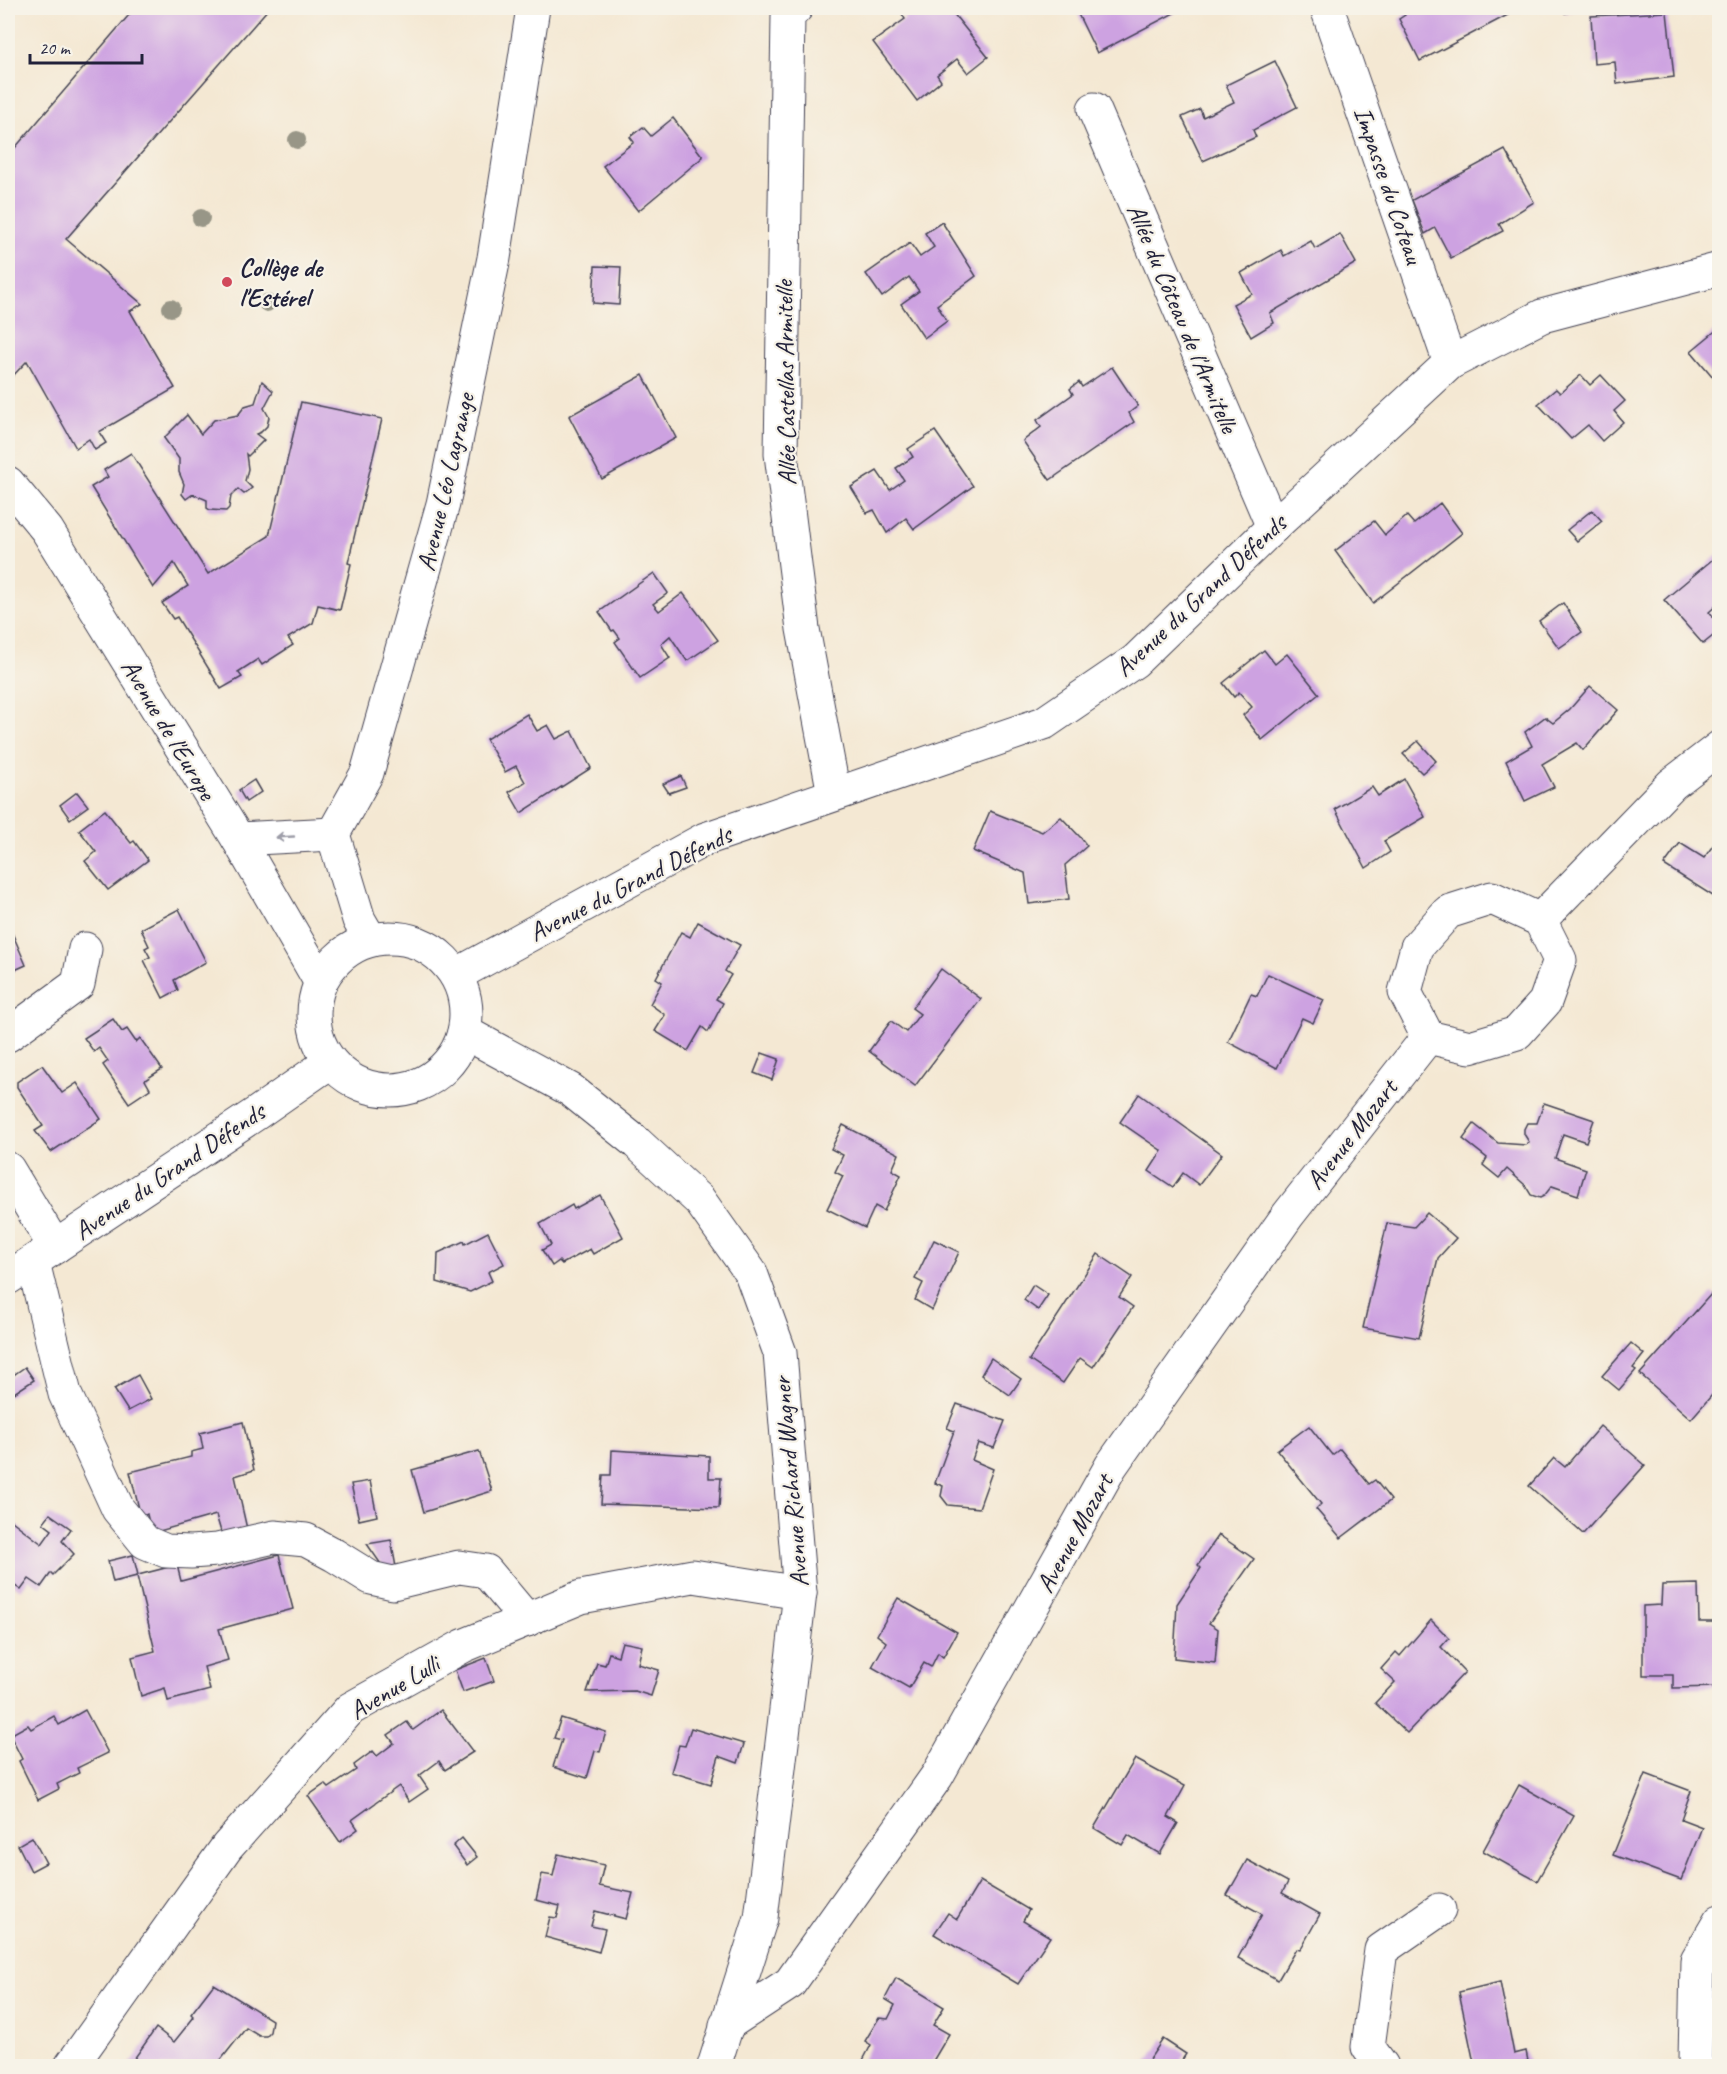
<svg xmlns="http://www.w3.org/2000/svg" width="1727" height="2074" font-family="Caveat,sans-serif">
	<rect width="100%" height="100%" fill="#f7f3e8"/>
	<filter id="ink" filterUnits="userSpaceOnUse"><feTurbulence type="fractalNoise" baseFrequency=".0167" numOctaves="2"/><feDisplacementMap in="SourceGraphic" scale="12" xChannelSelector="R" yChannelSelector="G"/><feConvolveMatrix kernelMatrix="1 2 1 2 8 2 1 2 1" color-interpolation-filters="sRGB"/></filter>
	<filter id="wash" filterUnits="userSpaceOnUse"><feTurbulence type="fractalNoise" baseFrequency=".008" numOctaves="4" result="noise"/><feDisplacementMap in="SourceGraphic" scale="24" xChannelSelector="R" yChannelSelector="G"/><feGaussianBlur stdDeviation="1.35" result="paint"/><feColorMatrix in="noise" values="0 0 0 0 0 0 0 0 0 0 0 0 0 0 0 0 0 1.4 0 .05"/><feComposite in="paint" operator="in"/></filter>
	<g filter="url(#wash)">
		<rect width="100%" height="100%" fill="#f4e8d3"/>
		<g id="blocks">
			<g fill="#cda2e1">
				<polygon points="135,8 269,8 66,239 142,304 130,311 175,388 99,432 106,443 95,450 89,439 76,448 27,361 8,381 8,156"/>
				<polygon points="911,8 934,8 936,10 938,8 949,8 988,57 968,73 957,59 937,75 941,81 917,101 873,42 905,19 902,14"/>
				<polygon points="1075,8 1179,8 1180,10 1097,53"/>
				<polygon points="1401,8 1521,8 1420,61 1399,19 1405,15"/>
				<polygon points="1564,8 1585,8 1565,13"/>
				<polygon points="1667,12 1674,77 1617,84 1615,62 1594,64 1591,16"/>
				<polygon points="1275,61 1297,107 1253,130 1256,137 1203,161 1182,117 1200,109 1203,117 1234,102 1226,85"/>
				<polygon points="673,118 703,157 638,211 603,166 634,142 630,137 643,127 651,136"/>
				<polygon points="1505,150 1534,202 1499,224 1503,231 1451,258 1435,228 1425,234 1412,200"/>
				<polygon points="942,222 976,276 937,305 947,321 924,338 901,304 919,291 909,277 882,297 866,274 910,243 920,257 934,247 925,233"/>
				<polygon points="1340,234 1356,263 1270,313 1274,323 1251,337 1233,304 1252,294 1241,273 1281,250 1284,256 1311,241 1315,249"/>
				<polygon points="595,266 621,267 619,305 593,303"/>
				<polygon points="1719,328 1719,372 1713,377 1691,351"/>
				<polygon points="1112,367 1138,406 1129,413 1134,422 1050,480 1023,441 1041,427 1037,420 1073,394 1070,389 1079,382 1082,387"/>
				<polygon points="643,375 676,438 602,479 569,416"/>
				<polygon points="1581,375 1590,385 1601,375 1625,401 1614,411 1623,422 1602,441 1588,425 1571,439 1538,404 1556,389 1560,393"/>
				<polygon points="262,381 273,391 264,408 269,417 267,426 261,432 256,434 264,440 248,456 246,454 248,469 245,481 252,488 244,494 238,489 231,496 229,508 226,511 210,510 207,508 207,500 193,494 186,499 182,494 184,484 179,472 179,459 164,438 187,415 201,434 214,420 238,415 245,406 255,403"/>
				<polygon points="301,402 382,419 348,563 351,564 340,610 318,605 313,623 288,638 293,645 262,665 258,659 238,672 242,677 221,689 177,617 173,619 162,603 188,586 174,563 153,588 91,487 108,477 104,470 131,453 208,574 269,536"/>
				<polygon points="935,431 973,486 914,529 906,518 887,533 874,510 867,513 851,487 877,471 890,490 904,480 896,468 913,457 908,449"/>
				<polygon points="1440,503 1462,533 1373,603 1335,551 1374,521 1385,535 1407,516 1414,524"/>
				<polygon points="1592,510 1602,521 1577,541 1567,530"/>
				<polygon points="1719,554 1719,603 1709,612 1719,625 1719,631 1703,644 1664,600"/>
				<polygon points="654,573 668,593 653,604 659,611 683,593 718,640 687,661 670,636 661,644 670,658 640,678 615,642 620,638 614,630 612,631 599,612"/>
				<polygon points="1563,603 1582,632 1559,648 1539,621"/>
				<polygon points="1264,650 1275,664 1287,654 1319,694 1262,740 1243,715 1252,707 1239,692 1234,697 1223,683"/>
				<polygon points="1590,686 1618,710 1583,750 1577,743 1542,764 1554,787 1525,801 1506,761 1532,746 1525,732 1545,717 1553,723 1570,709"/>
				<polygon points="527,714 537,731 548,725 556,739 572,731 591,768 521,813 509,792 525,782 516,766 505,772 486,739"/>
				<polygon points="1418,741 1436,761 1422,773 1403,754"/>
				<polygon points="681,776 686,787 669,793 663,784"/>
				<polygon points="1404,779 1425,817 1384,841 1390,852 1366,868 1335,809 1372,787 1378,796"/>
				<polygon points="254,780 261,792 246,802 239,790"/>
				<polygon points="77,792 88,806 70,819 60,805"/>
				<polygon points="105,810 131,843 134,841 148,860 108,890 85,861 96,852 79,830"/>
				<polygon points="990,811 1042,832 1061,817 1081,838 1087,846 1065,865 1069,899 1029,904 1025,873 973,851"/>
				<polygon points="1719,837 1719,893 1716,898 1664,865 1680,843 1704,858"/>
				<polygon points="179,909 206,962 174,980 178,990 163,998 144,960 150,957 145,948 149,946 141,929"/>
				<polygon points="698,922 740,945 725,971 731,975 716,999 723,1003 708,1032 702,1027 688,1051 655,1031 665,1015 650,1004 662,982 656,978 681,932 690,937"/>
				<polygon points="10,928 26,965 8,973 8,929"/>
				<polygon points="941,969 981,999 915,1086 869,1051 891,1021 906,1032 920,1014 912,1008"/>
				<polygon points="1268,974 1324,1000 1313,1023 1302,1018 1277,1068 1228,1042 1251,994 1257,996"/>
				<polygon points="113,1019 122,1032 127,1029 136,1042 140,1038 162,1069 145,1080 150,1089 129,1103 103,1065 108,1061 99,1048 94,1052 84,1038"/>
				<polygon points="762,1053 779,1059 772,1080 754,1073"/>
				<polygon points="42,1065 62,1093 77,1083 101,1119 51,1152 35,1131 43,1126 17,1087 17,1082"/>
				<polygon points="1139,1094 1222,1154 1199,1185 1183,1173 1173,1187 1149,1171 1162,1151 1120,1122"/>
				<polygon points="1544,1103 1594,1120 1586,1142 1563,1134 1555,1158 1586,1169 1578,1195 1552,1186 1544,1196 1540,1198 1531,1195 1525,1185 1507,1169 1499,1178 1483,1165 1487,1158 1463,1139 1474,1124 1498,1143 1526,1145 1529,1142 1524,1134 1524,1129 1527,1123 1537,1123"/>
				<polygon points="843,1125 899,1154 892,1170 901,1175 884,1211 875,1206 865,1228 827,1209 843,1176 835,1172 843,1155 831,1149"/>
				<polygon points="600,1195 623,1237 593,1254 590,1249 562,1264 559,1261 552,1266 542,1250 551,1245 540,1224 572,1205 574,1209"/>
				<polygon points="1427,1213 1456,1238 1438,1258 1419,1338 1363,1328 1387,1223 1414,1227"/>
				<polygon points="488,1232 504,1264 488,1272 492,1281 470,1292 437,1282 438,1253 464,1241 465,1244"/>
				<polygon points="934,1240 959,1252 932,1310 915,1300 923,1283 915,1279"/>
				<polygon points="1098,1254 1132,1277 1119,1297 1133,1307 1093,1367 1080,1358 1063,1383 1029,1360"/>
				<polygon points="1033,1285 1048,1295 1038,1310 1024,1300"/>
				<polygon points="1712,1293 1719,1298 1719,1387 1691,1419 1640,1374"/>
				<polygon points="1631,1343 1644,1354 1633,1368 1636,1370 1619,1390 1602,1376"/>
				<polygon points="991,1358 1021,1379 1010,1395 981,1375"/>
				<polygon points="25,1367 34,1380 8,1397 8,1379"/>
				<polygon points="138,1375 151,1399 128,1411 114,1389"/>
				<polygon points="957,1404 1005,1421 994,1448 978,1443 972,1460 993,1469 979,1508 948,1505 941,1496 943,1486 935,1483 954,1431 947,1428"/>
				<polygon points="243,1422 254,1470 235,1476 247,1529 222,1535 216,1515 156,1532 149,1523 147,1514 141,1517 130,1472 191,1457 191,1452 203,1449 200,1433"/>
				<polygon points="1309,1426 1332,1455 1340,1449 1369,1484 1375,1480 1391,1500 1341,1538 1316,1509 1321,1504 1277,1450"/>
				<polygon points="1600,1426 1645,1465 1583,1534 1529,1486 1554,1458 1565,1467"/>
				<polygon points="612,1450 709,1456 709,1478 721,1478 719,1508 601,1504 603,1475 611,1475"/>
				<polygon points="479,1451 492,1491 424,1512 412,1470"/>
				<polygon points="370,1481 377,1516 359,1520 351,1484"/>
				<polygon points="50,1514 71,1529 62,1541 74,1554 53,1575 51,1573 41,1587 29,1579 21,1590 8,1581 8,1518 42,1544 52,1530 43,1523"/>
				<polygon points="1219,1535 1254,1559 1209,1623 1218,1629 1215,1663 1174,1658 1177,1604 1201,1568 1198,1565"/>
				<polygon points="391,1540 396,1567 385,1570 367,1544"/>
				<polygon points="133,1555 138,1575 177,1565 181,1581 279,1555 293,1609 219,1629 228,1660 204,1667 210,1690 168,1701 165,1688 141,1696 132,1657 155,1651 137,1576 113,1582 108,1561"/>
				<polygon points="1698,1584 1699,1622 1719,1622 1719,1687 1673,1688 1673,1675 1643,1675 1643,1606 1661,1605 1662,1585"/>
				<polygon points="898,1598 957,1632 943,1657 938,1653 931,1667 924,1663 909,1688 872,1667 886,1642 877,1635"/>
				<polygon points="1431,1620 1449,1638 1441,1647 1465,1672 1407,1733 1375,1703 1395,1682 1381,1669 1396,1652 1400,1656"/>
				<polygon points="622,1642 642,1646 638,1664 659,1670 651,1696 635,1691 587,1692 597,1663 605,1665 609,1653 618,1656"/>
				<polygon points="486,1658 494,1681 463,1692 455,1670"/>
				<polygon points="85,1710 108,1753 77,1768 79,1773 57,1784 59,1789 38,1800 19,1761 22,1759 10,1735 28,1725 31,1729 54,1716 59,1725"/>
				<polygon points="441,1710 473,1752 445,1770 439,1761 419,1776 428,1789 409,1802 399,1786 352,1820 358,1829 340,1842 308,1796 325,1784 329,1788 356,1770 354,1765 373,1751 377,1756 394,1743 388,1735 407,1722 413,1730"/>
				<polygon points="561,1718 606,1732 600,1752 595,1751 587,1778 553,1767 562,1740 554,1738"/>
				<polygon points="691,1728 744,1744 738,1763 719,1756 711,1784 671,1772 679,1745 685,1746"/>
				<polygon points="1135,1759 1185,1786 1168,1817 1178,1823 1160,1854 1128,1835 1122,1845 1094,1828"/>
				<polygon points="1646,1774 1691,1791 1681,1819 1702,1827 1681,1880 1613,1855"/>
				<polygon points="1519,1785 1574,1816 1537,1881 1483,1851"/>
				<polygon points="32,1837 46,1863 31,1871 18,1845"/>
				<polygon points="462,1838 477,1857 467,1865 453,1846"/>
				<polygon points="558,1854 604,1865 599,1886 633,1893 626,1919 595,1911 591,1926 605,1929 599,1952 545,1937 550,1917 557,1918 560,1906 536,1900 542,1874 553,1876"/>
				<polygon points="1247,1860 1288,1882 1282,1893 1320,1914 1300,1950 1296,1949 1278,1980 1238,1958 1262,1914 1227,1895"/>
				<polygon points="980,1881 1029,1910 1023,1921 1050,1937 1018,1984 934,1934 948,1913 957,1919"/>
				<polygon points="896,1978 944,2007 933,2025 949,2034 930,2066 866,2066 861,2064 871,2045 865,2041 879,2018 888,2019 895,2005 885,1999"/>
				<polygon points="1500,1982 1514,2054 1526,2051 1529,2066 1463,2066 1474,2063 1459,1992"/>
				<polygon points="214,1984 272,2020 270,2032 266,2036 259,2036 246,2028 216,2066 129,2066 156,2028 174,2042 194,2017 191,2014"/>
				<polygon points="1163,2039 1186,2054 1178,2066 1145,2066"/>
			</g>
		</g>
	</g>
	<g filter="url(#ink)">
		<use href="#blocks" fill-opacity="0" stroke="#424052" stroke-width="1.5"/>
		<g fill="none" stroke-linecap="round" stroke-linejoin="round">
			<defs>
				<g id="minor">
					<polyline points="796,8 788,16 781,454 803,629 834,794"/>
					<polyline points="1327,8 1450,363"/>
					<polyline points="1094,109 1273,527"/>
					<polyline points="8,483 47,530 238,839 320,981"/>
					<polyline points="238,839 333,834"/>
					<polygon points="1492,898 1540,920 1560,960 1545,1002 1517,1033 1470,1047 1428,1037 1405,992 1417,947 1448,912"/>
					<polyline points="1540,920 1672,784 1720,747"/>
					<circle cx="390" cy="1014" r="76"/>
					<polyline points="370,939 359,920 333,834 367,773 443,504 494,258 533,8"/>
					<polyline points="456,975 705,839 1044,723 1135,661 1273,527 1450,363 1542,316 1720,269"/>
					<polyline points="464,1032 571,1090 637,1143 700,1201 751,1273 780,1353 800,1593 761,1918 714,2066"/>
					<polyline points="8,1035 78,984 85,949"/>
					<polyline points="8,1169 55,1247"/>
					<polyline points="33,1262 65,1394 118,1509 145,1542 166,1551 191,1552 217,1550 274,1537 306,1540 334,1555 371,1578 393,1583 459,1567 486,1571 527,1620"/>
					<polyline points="8,1278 257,1113 330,1062"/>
					<polyline points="726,2025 790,1983 937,1776 1111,1466 1288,1215 1428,1037"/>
					<polyline points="71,2066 227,1847 350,1709 463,1646 581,1597 693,1576 800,1593"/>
					<polyline points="1382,2066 1368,2047 1381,1950 1439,1910"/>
					<polyline points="1697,2066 1695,2060 1697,1960 1720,1921"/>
				</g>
			</defs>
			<use href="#minor" stroke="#424052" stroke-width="35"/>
			<use href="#minor" stroke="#fff" stroke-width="33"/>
		</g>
		<g fill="#989687">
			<circle cx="297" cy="140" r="9"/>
			<circle cx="201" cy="218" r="9"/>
			<circle cx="267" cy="303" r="9"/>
			<circle cx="171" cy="308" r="9"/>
		</g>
		<defs><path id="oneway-shaft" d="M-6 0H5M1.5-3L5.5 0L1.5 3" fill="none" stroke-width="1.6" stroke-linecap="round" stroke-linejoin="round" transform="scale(1.5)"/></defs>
		<use stroke="#9c9ca7" href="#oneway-shaft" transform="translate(285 837) rotate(177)"/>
	</g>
	<circle fill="#d1495b" stroke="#f7f3e8" stroke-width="2" cx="227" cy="282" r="6"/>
	<g text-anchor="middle" stroke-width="4.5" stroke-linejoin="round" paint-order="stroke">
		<g font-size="26" fill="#22223b" stroke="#f7f3e8">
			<text transform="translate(1389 185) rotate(71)" y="9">Impasse du Coteau</text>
			<text transform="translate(1183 318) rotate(67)" y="9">Allée du Côteau de l'Armitelle</text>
			<text transform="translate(785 383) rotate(-91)" y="9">Allée Castellas Armitelle</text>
			<text transform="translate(445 482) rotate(-77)" y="9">Avenue Léo Lagrange</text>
			<text transform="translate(1200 595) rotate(-43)" y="9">Avenue du Grand Défends</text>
			<text transform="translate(169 729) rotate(59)" y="9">Avenue de l'Europe</text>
			<text transform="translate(630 883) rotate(-27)" y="9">Avenue du Grand Défends</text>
			<text transform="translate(1351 1134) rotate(-52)" y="9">Avenue Mozart</text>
			<text transform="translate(169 1171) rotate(-34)" y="9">Avenue du Grand Défends</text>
			<text transform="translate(790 1482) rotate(-95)" y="9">Avenue Richard Wagner</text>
			<text transform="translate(1074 1533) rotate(-61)" y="9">Avenue Mozart</text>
			<text transform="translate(394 1687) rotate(-31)" y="9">Avenue Lulli</text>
		</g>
		<g font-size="26" font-weight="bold" fill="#22223b" stroke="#f7f3e8" text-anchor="start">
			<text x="239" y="276">Collège de<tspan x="239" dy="30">l'Estérel</tspan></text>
		</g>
	</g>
	<rect width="1727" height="2074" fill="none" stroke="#f7f3e8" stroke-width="30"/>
	<path d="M30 54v9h112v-9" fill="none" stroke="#22223b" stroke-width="3"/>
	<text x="39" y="54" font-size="18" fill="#22223b" stroke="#f7f3e8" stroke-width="4.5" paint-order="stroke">20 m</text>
</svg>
